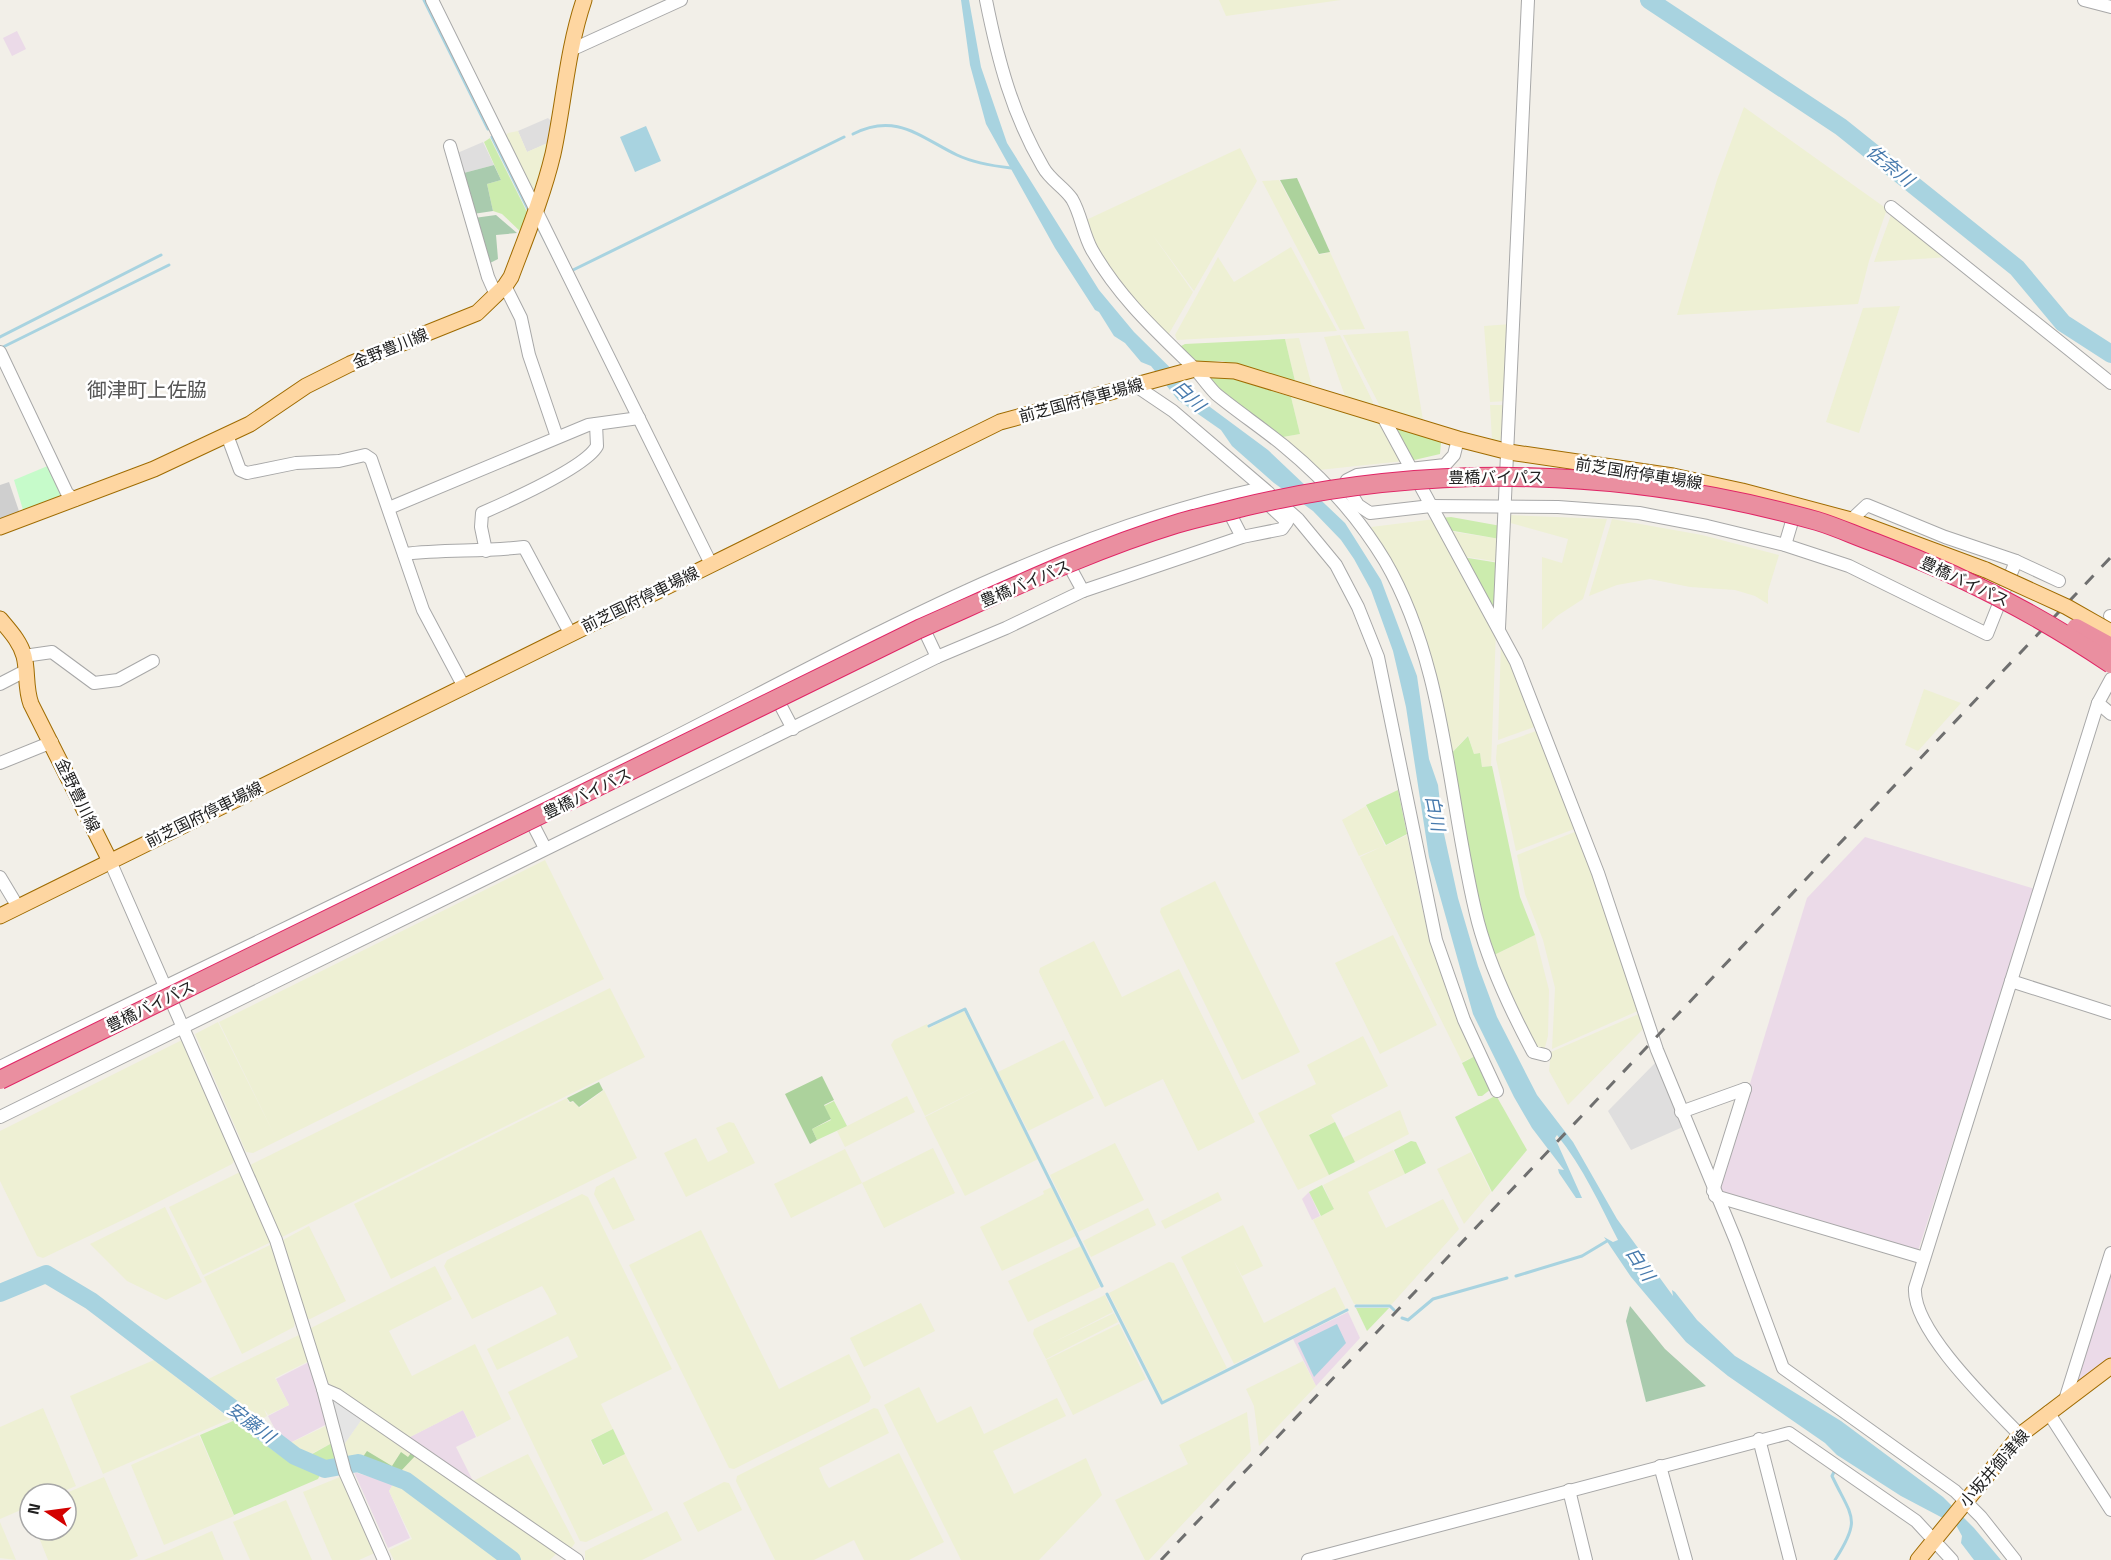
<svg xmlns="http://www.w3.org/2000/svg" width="2111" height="1560" font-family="'Titillium Web','Noto Sans JP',sans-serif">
	<rect width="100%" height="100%" fill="#f2efe8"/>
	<g fill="#dfdede">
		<polygon points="548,118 553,123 550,142 527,152 518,131"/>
		<polygon points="483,142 494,165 460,174 455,154"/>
		<polygon points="1658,1060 1685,1126 1631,1150 1608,1111"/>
	</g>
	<g fill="#ebdae8">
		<polygon points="17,31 26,49 12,56 3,38"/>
		<polygon points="1865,837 2035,889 1918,1251 1717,1191 1807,898"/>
		<polygon points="1309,1192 1320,1216 1312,1220 1302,1199"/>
		<polygon points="2111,1263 2111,1358 2071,1390"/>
		<polygon points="1348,1312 1360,1338 1316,1386 1293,1339"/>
		<polygon points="309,1362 327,1424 284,1446 268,1416 289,1405 276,1379"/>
		<polygon points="463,1410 476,1437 456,1447 474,1483 408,1438"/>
		<polygon points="354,1472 393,1484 389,1491 410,1538 388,1548"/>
	</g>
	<polygon fill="#cfcfcf" points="9,482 20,514 0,522 0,485"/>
	<g fill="#eef0d4">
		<polygon points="1219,0 1341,0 1226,16"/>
		<polygon points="1744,107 1887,209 1869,261 1858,304 1677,315 1717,180"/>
		<polygon points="518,131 527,152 550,142 534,197 504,137 508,133"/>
		<polygon points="1240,148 1257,181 1194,291 1152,234 1193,292 1167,337 1145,317 1094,246 1084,221"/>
		<polygon points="1279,180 1319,255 1330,252 1365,329 1340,330 1262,181"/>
		<polygon points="1895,214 1949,257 1874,262 1891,215"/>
		<polygon points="1291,247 1337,331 1177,340 1175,335 1218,257 1234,282"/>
		<polygon points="1900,306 1859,433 1826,422 1863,308"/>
		<polygon points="1511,324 1507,401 1490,402 1484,326"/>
		<polygon points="1408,331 1423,420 1381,408 1343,335"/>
		<polygon points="1340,335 1373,402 1373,405 1345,396 1324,337"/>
		<polygon points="1299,338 1312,386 1295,381 1285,339"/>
		<polygon points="1291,397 1385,424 1404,461 1319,470 1284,437 1300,434"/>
		<polygon points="1490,405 1507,405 1505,444 1492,440"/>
		<polygon points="1508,515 1607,519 1583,599 1557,616 1542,630 1542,557 1562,563 1568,539 1507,522"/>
		<polygon points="1435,519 1496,630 1491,766 1482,767 1480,753 1474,754 1468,735 1448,757 1430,660 1390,560 1371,527"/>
		<polygon points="1612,519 1702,535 1779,555 1768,591 1768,604 1755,596 1735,590 1690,587 1650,579 1617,585 1589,596"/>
		<polygon points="1448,531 1500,539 1499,562 1462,556"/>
		<polygon points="1501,642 1537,726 1498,740"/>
		<polygon points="1924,689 1961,703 1918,751 1905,745"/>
		<polygon points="1539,730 1577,828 1516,851 1496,759 1497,745"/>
		<polygon points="1366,806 1385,846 1407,835 1422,908 1440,970 1477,1055 1462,1062 1360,857 1381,847 1359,856 1342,820"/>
		<polygon points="1577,831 1640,1010 1552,1049 1555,988 1543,940 1525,894 1517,855"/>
		<polygon points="545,860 604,979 253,1153 246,1152 195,1034 218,1022 276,1138 219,1022"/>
		<polygon points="1215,881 1300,1052 1242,1080 1160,912 1161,908"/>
		<polygon points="1393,935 1437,1025 1380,1054 1335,963"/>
		<polygon points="1535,935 1549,990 1548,1036 1544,1051 1534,1050 1494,955"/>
		<polygon points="1094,941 1122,997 1179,969 1255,1122 1198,1151 1163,1079 1105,1107 1039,972 1040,968"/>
		<polygon points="610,988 645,1057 280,1238 250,1167 252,1164"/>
		<polygon points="964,1011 1038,1159 965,1196 925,1117 984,1087 925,1116 891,1045 894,1040 927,1024 929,1028"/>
		<polygon points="1641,1013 1645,1027 1568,1105 1549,1071 1551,1052"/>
		<polygon points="1363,1036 1388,1086 1331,1115 1335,1122 1309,1134 1329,1175 1298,1190 1258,1113 1316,1084 1307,1065"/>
		<polygon points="182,1040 235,1159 232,1164 131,1216 43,1258 37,1256 0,1181 0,1131"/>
		<polygon points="1064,1040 1094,1098 1028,1131 998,1072"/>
		<polygon points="604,1090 637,1158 391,1279 354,1204 567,1098 569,1103 573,1102 580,1108"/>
		<polygon points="907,1096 915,1112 845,1147 837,1131"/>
		<polygon points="1400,1110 1409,1134 1355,1162 1343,1138"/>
		<polygon points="729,1122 734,1123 755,1163 686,1197 664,1153 696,1138 708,1162 728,1152 716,1128"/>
		<polygon points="1115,1143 1144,1200 1078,1232 1050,1175"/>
		<polygon points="933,1148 955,1193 884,1228 862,1183"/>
		<polygon points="845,1149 862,1183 791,1218 774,1184"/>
		<polygon points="1393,1150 1405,1174 1368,1192 1386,1228 1443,1199 1459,1229 1391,1305 1354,1304 1313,1220 1334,1209 1323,1185"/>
		<polygon points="1471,1152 1491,1192 1464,1224 1437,1169"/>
		<polygon points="240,1172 271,1242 203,1275 169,1207"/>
		<polygon points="614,1177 635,1220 613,1230 594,1194 596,1187"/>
		<polygon points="1052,1187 1076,1236 1002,1271 980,1227 1044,1194 1043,1191"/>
		<polygon points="1218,1192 1222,1200 1165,1229 1161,1221"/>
		<polygon points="582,1194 588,1197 672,1369 601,1404 613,1429 590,1440 595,1451 603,1466 625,1454 653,1510 586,1542 580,1541 508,1392 578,1357 568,1336 497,1370 487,1349 557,1314 548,1296 542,1286 472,1319 444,1266 447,1260"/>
		<polygon points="165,1207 202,1282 166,1300 127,1281 90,1244"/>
		<polygon points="1148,1208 1156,1225 1091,1257 1083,1241"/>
		<polygon points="1243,1225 1263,1266 1242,1276 1234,1261 1264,1323 1335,1287 1346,1309 1234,1364 1181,1257"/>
		<polygon points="309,1226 346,1301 310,1319 305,1318 281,1241"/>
		<polygon points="701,1230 779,1389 849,1354 871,1397 869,1402 734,1469 729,1468 629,1265"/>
		<polygon points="272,1244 295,1319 294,1327 242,1354 204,1277"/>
		<polygon points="1081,1246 1100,1287 1028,1322 1008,1281"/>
		<polygon points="1169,1262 1174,1263 1227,1368 1163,1401 1109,1293"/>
		<polygon points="435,1266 452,1299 389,1331 412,1376 475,1344 511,1419 477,1437 463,1410 408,1438 327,1382 309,1334 311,1328"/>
		<polygon points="1105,1295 1113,1312 1048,1345 1114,1313 1118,1322 1046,1359 1033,1334 1034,1329"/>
		<polygon points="921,1303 935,1331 864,1367 850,1338"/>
		<polygon points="1119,1324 1146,1379 1073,1415 1046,1360"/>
		<polygon points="299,1335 309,1361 275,1378 289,1405 268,1415 264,1409 267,1416 254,1423 200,1383"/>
		<polygon points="154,1360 230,1419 103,1474 70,1396"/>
		<polygon points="1303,1361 1316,1386 1259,1446 1254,1406 1246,1389"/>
		<polygon points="919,1387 937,1423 971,1406 984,1434 1057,1398 1066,1416 993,1451 1014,1494 1086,1458 1102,1495 1039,1560 961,1560 884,1405"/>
		<polygon points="43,1408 76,1486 57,1494 30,1494 30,1506 0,1519 0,1427"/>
		<polygon points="874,1408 878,1409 889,1433 819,1468 825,1482 829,1488 899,1453 944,1542 909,1560 864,1560 854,1540 814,1560 775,1560 736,1481 737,1476"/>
		<polygon points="1247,1412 1251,1451 1149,1560 1145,1560 1115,1500 1188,1464 1179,1445"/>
		<polygon points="362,1419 558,1552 550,1560 519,1560 400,1472 359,1461 348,1463 343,1446"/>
		<polygon points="328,1425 332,1443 305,1457 284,1446"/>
		<polygon points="199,1435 234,1516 164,1545 131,1465"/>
		<polygon points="528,1454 575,1543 570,1550 473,1481"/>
		<polygon points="104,1477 138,1556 129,1560 48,1560 36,1530 66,1530 66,1494 64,1494"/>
		<polygon points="340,1477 343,1478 377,1552 359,1560 332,1560 303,1492"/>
		<polygon points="724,1482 729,1483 742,1510 698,1532 683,1503"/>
		<polygon points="393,1484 401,1488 498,1560 394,1560 389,1550 412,1539 389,1491"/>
		<polygon points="286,1500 312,1560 250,1560 233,1522"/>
		<polygon points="667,1511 682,1540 642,1560 585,1560 585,1551"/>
		<polygon points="0,1522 16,1560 0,1558"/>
		<polygon points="212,1531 224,1560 144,1560 169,1550"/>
	</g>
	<g fill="#ccecae">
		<polygon points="490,138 528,214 522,233 502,214 493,211 487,184 501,180 484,142"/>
		<polygon points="1285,339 1295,381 1222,361 1192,363 1179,347 1185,344"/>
		<polygon points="1205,377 1234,379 1291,397 1300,434 1283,437 1216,391"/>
		<polygon points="1392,427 1441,442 1440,454 1410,461"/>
		<polygon points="1451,517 1501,526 1500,539 1448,530 1440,518"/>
		<polygon points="1462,557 1499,563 1497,617"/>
		<polygon points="1468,736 1474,754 1480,753 1482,767 1492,766 1520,897 1535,935 1494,955 1477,899 1448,757"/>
		<polygon points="1398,790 1407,834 1386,845 1366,805"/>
		<polygon points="1477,1055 1491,1089 1482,1096 1478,1096 1462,1063"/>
		<polygon points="1493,1097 1497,1097 1527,1150 1492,1192 1455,1117"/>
		<polygon points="834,1101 847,1126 817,1140 812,1129 831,1120 824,1106"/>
		<polygon points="1335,1122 1355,1162 1329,1175 1309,1135"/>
		<polygon points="1411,1141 1416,1142 1426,1163 1405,1174 1394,1150"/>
		<polygon points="1322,1185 1334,1209 1321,1216 1309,1192"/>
		<polygon points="1356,1308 1389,1308 1367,1331"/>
		<polygon points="233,1421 278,1454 320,1475 318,1479 234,1515 200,1435"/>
		<polygon points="613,1429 625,1454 603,1465 591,1440"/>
		<polygon points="332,1443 338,1464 328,1466 305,1458"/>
	</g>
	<g fill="#acd29c">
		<polygon points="1297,178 1330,252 1319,254 1280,180"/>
		<polygon points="822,1076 834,1100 824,1105 831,1119 812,1129 817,1140 810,1144 785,1094"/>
		<polygon points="599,1082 603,1090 579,1107 573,1101 570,1102 567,1098"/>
		<polygon points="367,1451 392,1466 401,1452 408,1457 411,1453 416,1455 400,1472 360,1461"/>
	</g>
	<g fill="#a9cbae">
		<polygon points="494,165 501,180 487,184 493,211 473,214 460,174"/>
		<polygon points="496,215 517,233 496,235 498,259 488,264 474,218"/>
		<polygon points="1630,1306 1665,1349 1706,1386 1646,1402 1626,1321"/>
	</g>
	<polygon fill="#c6fbca" points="50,465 63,497 24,513 14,480"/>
	<polygon fill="#e5e5e5" points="334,1399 362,1419 343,1446 331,1400"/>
	<g fill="#a8d3e0">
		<path d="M961,0h8l12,67 26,76 92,147 35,42 76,75 58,43 77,73 36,57 36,96 12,83 9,26 5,44 15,69 20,68 19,51 40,78 36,47 44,77 56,77 -1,-6 3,2 22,28 38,36 106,65 102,76 31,31 27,32h-27l-13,-17 1,-7 -6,-11 -55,-29 -64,-41 -12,-12 -97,-67 -42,-34 -55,-65 -27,-40 9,5 5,-2c-18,-35 -35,-73 -61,-105l-2,3 27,60h-6l-17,-25 -1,-4 6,1 -32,-42 -18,-31 -41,-83 -44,-157 -23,-150 -13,-56 -22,-61 -17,-31 -13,-19 -28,-29 -39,-28 -42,-37 -11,-16 -43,-30 -27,-34 -10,-4 -16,-19 -11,-7 -15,-24 -4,-2 -40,-62 -69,-124 -16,-59z"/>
		<polygon points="646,126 661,161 635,172 620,137"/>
		<polygon points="1337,1324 1346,1343 1314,1377 1298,1343"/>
	</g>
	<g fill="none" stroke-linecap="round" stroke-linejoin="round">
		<g stroke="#a8d3e0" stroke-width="3">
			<polyline points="424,0 488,129"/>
			<path d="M853,134c43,-22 67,3 104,21 17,8 36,11 54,13"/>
			<polyline points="492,137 529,211"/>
			<polyline points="537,225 563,275"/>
			<polyline points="571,271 844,137"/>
			<polyline points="0,337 161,255"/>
			<polyline points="3,347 169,265"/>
			<polyline points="929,1026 965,1009 1102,1286"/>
			<polyline points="1516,1276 1582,1256 1607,1241"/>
			<polyline points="1107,1294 1162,1403 1347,1310"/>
			<polyline points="1356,1306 1390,1306 1394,1310"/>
			<polyline points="1402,1318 1408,1320 1433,1299 1507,1278"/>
			<path d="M1834,1472l-2,4c20,42 30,42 3,84"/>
		</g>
		<g stroke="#a8d3e0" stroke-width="18">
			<polyline points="1649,0 1841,127 2017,268 2063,323 2111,354"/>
			<polyline points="0,1293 46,1274 91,1301 295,1456 325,1469 358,1463 406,1481 512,1560"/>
		</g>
		<defs>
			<g id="minor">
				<polyline points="432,0 711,564"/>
				<path d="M986,0c12,60 26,114 57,167 7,13 21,20 29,32 9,15 11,35 20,51 27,47 62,79 100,116 9,9 15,19 24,28 22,18 46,34 68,52 39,32 75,72 101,115 62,106 63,244 93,361 12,45 33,89 55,130l12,3"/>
				<polyline points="2084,0 2111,7"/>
				<polyline points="571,50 681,0"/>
				<polyline points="450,146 488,277 496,295"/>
				<polyline points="1891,207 2111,383"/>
				<polyline points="505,286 521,318 529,355 557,437"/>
				<polyline points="0,352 67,493 75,500"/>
				<polyline points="1136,386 1173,411 1269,493"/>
				<polyline points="1383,417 1516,662 1598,873 1657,1050 1736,1241 1783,1368 1955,1491 1981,1517 2015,1560"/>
				<polyline points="227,435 240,470 247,473 296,463 339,461 365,455 371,459 423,610 464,687"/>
				<polyline points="1458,439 1454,455 1445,465 1357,475 1347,480 1345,484 1358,505 1370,513 1431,506 1558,507 1639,513 1707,526 1785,545 1849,566 1987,634 2016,561 1945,537 1867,505 1851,520"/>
				<polyline points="1282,505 1298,519 1336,565 1358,607 1378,657 1436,940 1464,1020 1497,1091"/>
				<polyline points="1226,506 1242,537"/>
				<polyline points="389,508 588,425 639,418"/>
				<polyline points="1785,545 1796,508"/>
				<path d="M486,551l-5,-24 1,-14c25,-11 104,-46 115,-67l-1,-22"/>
				<path d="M404,554c40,-5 80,-2 120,-7l46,86"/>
				<polyline points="1065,558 1083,591"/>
				<polyline points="2016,561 2059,581"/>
				<polyline points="2110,616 2111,617"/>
				<polyline points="920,621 937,657"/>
				<polyline points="1499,628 1528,0"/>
				<polyline points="24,656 52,652 94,683 118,680 153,661"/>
				<polyline points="2111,679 2098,703 2111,714"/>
				<polyline points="0,684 25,671"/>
				<polyline points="774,693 793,729"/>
				<polyline points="0,763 52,742"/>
				<polyline points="528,815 545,848"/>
				<polyline points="110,861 276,1240 323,1389 345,1472 384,1560"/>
				<polyline points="0,877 18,907"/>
				<polyline points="2011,981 2111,1013"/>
				<path d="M0,1067c218,-107 438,-211 655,-320 193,-97 385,-209 598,-257l34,32 -5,7 -40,8 -159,54 -77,37 -69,29 -937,460"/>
				<polyline points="1681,1112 1745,1089"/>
				<polyline points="1713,1191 1745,1089"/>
				<polyline points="1715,1196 1924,1258"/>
				<polyline points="323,1389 337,1395 577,1560"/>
				<polyline points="2065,1400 2111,1253"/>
				<polyline points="2048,1412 2111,1510"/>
				<path d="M2020,1435c-29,-30 -108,-105 -105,-147l183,-585"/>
				<polyline points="1759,1439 1790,1560"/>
				<polyline points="1660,1466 1686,1560"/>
				<polyline points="1569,1490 1586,1560"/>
				<polyline points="1308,1560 1789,1433 1916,1521 1952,1560"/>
			</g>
			<g id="major">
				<path d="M0,527l154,-58 96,-45 56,-38 44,-22 127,-51 28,-27 6,-9c15,-40 32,-81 42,-123 11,-51 14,-104 31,-154"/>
				<path d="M0,619c9,11 20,22 24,37 4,15 1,32 7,48l79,157"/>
				<polyline points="0,916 1000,422 1195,369 1235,371 1458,439 1509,452 1673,476 1742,491 1851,520 1986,570"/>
				<polyline points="1918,1560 2020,1435 2111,1366"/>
			</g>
		</defs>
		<use href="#minor" stroke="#a8a8a8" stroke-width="14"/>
		<use href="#major" stroke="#9f6b00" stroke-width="17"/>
		<use href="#minor" stroke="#fff" stroke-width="12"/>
		<use href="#major" stroke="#fed6a1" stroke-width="15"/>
		<polyline stroke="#6f6f6f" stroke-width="3" stroke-dasharray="12 12" stroke-linecap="butt" points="1161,1560 2111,557"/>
		<defs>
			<polyline id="major-bridge" points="1986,570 2067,607 2111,632"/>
			<g id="highway-bridge">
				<polyline points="2076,628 2111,647"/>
				<path d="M0,1080l919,-451c84,-37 169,-78 257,-105 22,-7 45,-11 67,-17 190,-45 386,-39 574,14 20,6 39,15 59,22 84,31 161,71 235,121"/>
			</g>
		</defs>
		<use href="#major-bridge" stroke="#9f6b00" stroke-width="17" stroke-linecap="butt"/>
		<use href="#highway-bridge" stroke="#e02565" stroke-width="20" stroke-linecap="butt"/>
		<use href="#major-bridge" stroke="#fed6a1" stroke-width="15"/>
		<use href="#highway-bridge" stroke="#ea8fa0" stroke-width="18"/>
	</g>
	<g text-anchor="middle" stroke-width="5" stroke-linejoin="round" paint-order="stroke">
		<g font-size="16" fill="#212121" stroke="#fff">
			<text transform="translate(390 348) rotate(-22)" y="6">金野豊川線</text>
			<text transform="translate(1081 400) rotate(-15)" y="6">前芝国府停車場線</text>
			<text transform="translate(1639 473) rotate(9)" y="6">前芝国府停車場線</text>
			<text x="1496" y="483">豊橋バイパス</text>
			<text transform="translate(1965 581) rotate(25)" y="6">豊橋バイパス</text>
			<text transform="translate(1025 583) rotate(-23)" y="6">豊橋バイパス</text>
			<text transform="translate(640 599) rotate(-26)" y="6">前芝国府停車場線</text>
			<text transform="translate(587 793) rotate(-26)" y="6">豊橋バイパス</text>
			<text transform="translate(78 795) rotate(64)" y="6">金野豊川線</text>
			<text transform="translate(204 814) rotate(-26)" y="6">前芝国府停車場線</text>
			<text transform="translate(150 1006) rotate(-26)" y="6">豊橋バイパス</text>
			<text transform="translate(1994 1468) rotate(-49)" y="6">小坂井御津線</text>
		</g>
		<g font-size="18" font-style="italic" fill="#477aad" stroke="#fff">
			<text transform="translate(1890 166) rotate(39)" y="6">佐奈川</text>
			<text transform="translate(1189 396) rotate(44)" y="6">白川</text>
			<text transform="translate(1435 813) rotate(79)" y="6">白川</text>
			<text transform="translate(1640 1264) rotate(57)" y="6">白川</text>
			<text transform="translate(251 1423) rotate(37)" y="6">安藤川</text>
		</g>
		<g font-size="20" fill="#545454" stroke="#fff">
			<text x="147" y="397">御津町上佐脇</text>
		</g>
	</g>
	<g transform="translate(48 1512) rotate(283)"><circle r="28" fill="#ffffff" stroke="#a6a6a6" stroke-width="1.5"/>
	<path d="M0-4.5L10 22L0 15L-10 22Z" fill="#d30100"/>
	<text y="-9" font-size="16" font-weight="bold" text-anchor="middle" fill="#212121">N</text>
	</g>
</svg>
